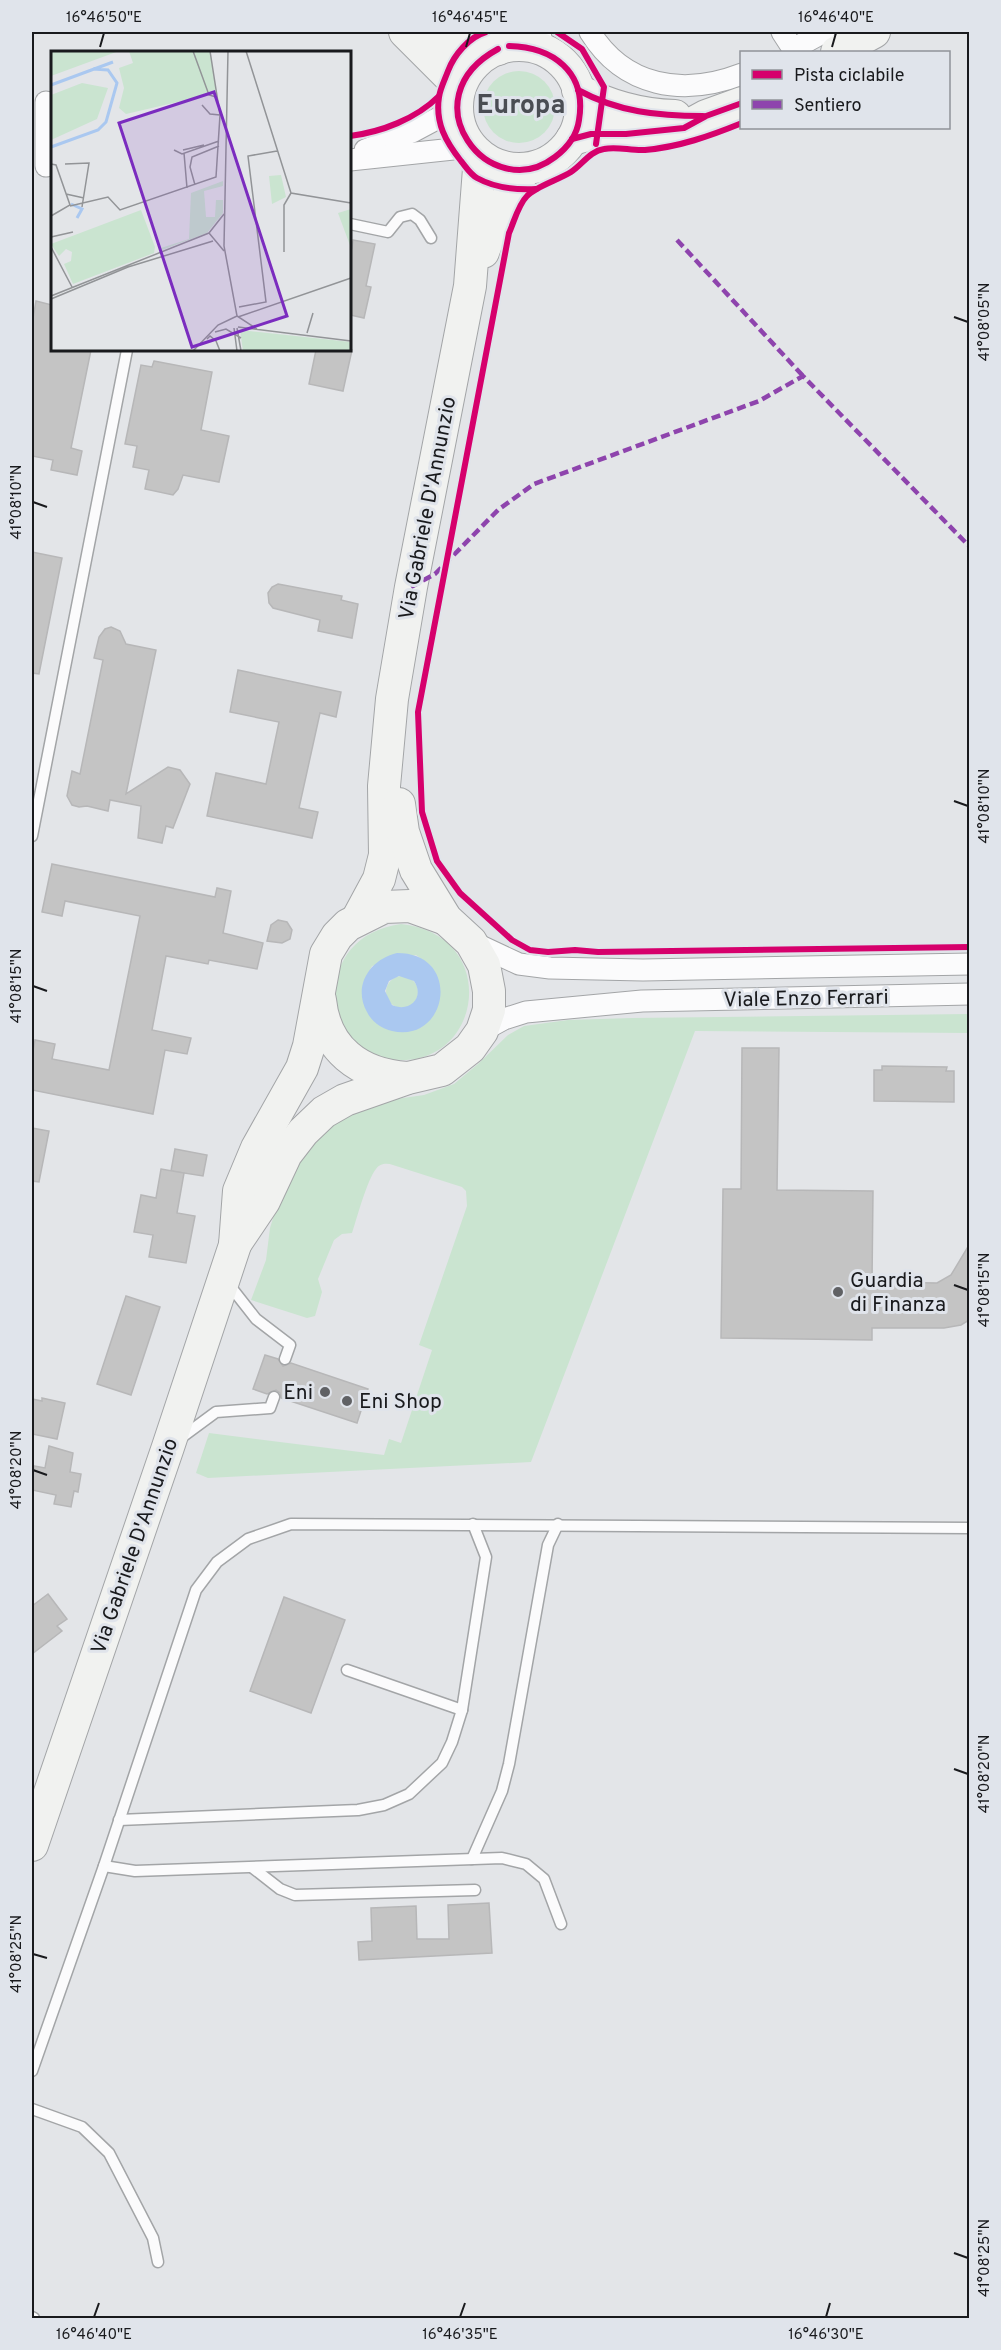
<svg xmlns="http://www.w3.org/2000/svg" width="1001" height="2350" font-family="Overpass,sans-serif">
	<rect width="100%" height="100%" fill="#e3e5e8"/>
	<g fill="#cae4d0" fill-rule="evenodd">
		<circle cx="519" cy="107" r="36"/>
		<path d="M401,924c96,10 84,132 5,136 -85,4 -101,-123 -5,-136zM416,955l15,11 -9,61 -17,5 -42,-30v-19l9,-17z"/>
		<circle cx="402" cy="992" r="16"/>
		<path d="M969,1014v19l-274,-2 -164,431 -323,16 -12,-5 13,-40 175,22 5,-16 12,4 31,-93 -13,-5 48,-139 -1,-15 -4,-4 -69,-22c-6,-2 -13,-2 -17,4 -9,11 -19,49 -24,64l-10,1 -8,6 -16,39 4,13 -7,24 -8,2 -56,-18 15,-40 4,-32 12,-39 15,-30 39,-38 39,-19 49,-7 30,-11 24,-20 30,-29 16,-9 44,-6 64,-2z"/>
	</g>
	<path fill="#aac8f0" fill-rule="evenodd" d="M397,953c66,0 51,91 -5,78 -11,-3 -20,-9 -25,-19 -15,-27 4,-53 30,-59zM399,976l15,5c11,16 -4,32 -22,24l-7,-14 4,-10z"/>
	<g fill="#c4c4c4" stroke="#b7b7b8" stroke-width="1.5">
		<polygon points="353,240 375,244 366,286 371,287 364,318 350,315 350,248 352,248"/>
		<polygon points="36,301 52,305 52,350 91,350 71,448 82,451 77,475 51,470 53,460 32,456 32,324"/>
		<polygon points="316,350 352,350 343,391 309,384"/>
		<polygon points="154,361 212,372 201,430 229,436 219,482 183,475 178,489 173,495 145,489 149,470 133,467 137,446 125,444 141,365 152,367"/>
		<polygon points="32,552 62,558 39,674 32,673"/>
		<polygon points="278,584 342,596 341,600 358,604 352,638 318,631 320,620 273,608 269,603 268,593 272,587"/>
		<polygon points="111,627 120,631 126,644 156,650 126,794 168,767 180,770 190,784 173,828 166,826 162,843 138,838 141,806 110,800 108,811 87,806 79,807 72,805 67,796 72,771 80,774 103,660 94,658 99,637 105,629"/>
		<polygon points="238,670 341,692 336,717 320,713 299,808 318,812 312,838 207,816 216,773 266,784 279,722 230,712"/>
		<polygon points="52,864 215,897 217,888 231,891 223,933 263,943 257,969 209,960 208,964 166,956 152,1030 191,1038 187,1054 165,1050 153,1114 32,1090 32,1056 35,1040 55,1044 52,1059 109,1070 140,916 65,901 62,916 42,912"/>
		<polygon points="278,920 287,922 292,930 290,939 282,943 267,941 271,925"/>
		<polygon points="742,1048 779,1048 777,1190 873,1191 872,1282 937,1283 951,1275 969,1245 969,1320 961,1325 944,1328 872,1328 872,1340 721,1338 723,1189 741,1189"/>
		<polygon points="882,1066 947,1067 946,1071 954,1071 954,1102 874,1101 874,1070 882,1070"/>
		<polygon points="32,1128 49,1131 39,1182 32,1181"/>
		<polygon points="175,1149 207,1155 203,1176 171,1171"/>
		<polygon points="161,1169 184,1173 177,1213 195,1216 186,1263 149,1257 153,1235 134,1232 141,1195 156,1198"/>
		<polygon points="126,1296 160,1307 131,1395 97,1384"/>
		<polygon points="265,1355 278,1359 283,1366 291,1363 368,1389 357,1423 281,1398 280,1393 276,1390 267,1394 253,1389"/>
		<polygon points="42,1398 65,1403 57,1439 32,1434 32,1399 42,1401"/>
		<polygon points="49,1446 73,1453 70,1472 81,1474 78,1492 74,1491 71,1507 54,1504 56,1495 32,1490 34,1466 45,1468"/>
		<polygon points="48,1594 67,1619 57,1626 62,1631 32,1654 32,1606"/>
		<polygon points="284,1597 345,1620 311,1713 250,1691"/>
		<polygon points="489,1903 492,1953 359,1960 358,1942 372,1941 371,1908 416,1906 417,1939 449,1939 448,1905"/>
	</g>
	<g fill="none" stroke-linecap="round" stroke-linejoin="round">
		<defs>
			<g id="lane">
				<polyline points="350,224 388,232 400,217 412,214 420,220 431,238"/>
				<polyline points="32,836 127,350"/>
				<polyline points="227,1282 256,1319 290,1345 285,1359"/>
				<polyline points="178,1440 216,1412 270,1408 274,1397"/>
				<polyline points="347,1670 462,1710"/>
				<polyline points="119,1820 358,1810 384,1805 409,1794 442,1763 452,1742 462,1710 486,1557 473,1524"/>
				<polyline points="472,1859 502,1791 509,1764 548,1545 558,1524"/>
				<polyline points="104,1866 135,1871 502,1858 526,1864 544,1879 561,1924"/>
				<polyline points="253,1868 280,1889 295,1895 475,1890"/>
				<polyline points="32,2071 104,1866 196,1590 217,1562 248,1539 291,1524 970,1528"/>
				<polyline points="32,2109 82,2127 109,2153 153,2238 158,2262"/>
				<polyline points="32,2317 34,2318"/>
			</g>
			<g id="street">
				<polyline points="540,32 543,51"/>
				<path d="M590,32c34,55 93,65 152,42"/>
				<polyline points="782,32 793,49 824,32"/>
				<polyline points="509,46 511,32"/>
				<polyline points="46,102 46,166"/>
				<polyline points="365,150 412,132 457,108"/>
				<polyline points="350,160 472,147"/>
				<polyline points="472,942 519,964 550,968 643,970 970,964"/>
				<polyline points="482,1031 504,1019 526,1012 642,1001 970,994"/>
			</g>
			<g id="secondary">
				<polyline points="405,32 451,78 459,90"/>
				<polyline points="435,32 470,48 498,49"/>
				<circle cx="519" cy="107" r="62"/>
				<polyline points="837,52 874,32"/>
				<path d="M578,90c30,16 63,25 97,26"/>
				<polyline points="572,139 591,134 626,134 684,128 706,116 742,103"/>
				<polyline points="483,252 497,215 525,169"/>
				<polyline points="358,918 379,879 385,855 384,786 392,699 411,587 470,286 480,156"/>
				<path d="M320,1000c5,49 39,75 87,78"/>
				<polyline points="235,1244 264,1201 286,1154 303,1132 324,1112 345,1100 408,1078 442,1070 470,1048 482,1031 489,1010 489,991 484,965 471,942 446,919 416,870 403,832 399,804"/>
				<polyline points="32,1845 168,1447 235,1245 239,1191 257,1148 302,1068 309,1046 326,954 337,936 348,925 384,907 410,906 446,919"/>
			</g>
		</defs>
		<use href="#lane" stroke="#a3a5a7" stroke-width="13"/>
		<use href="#street" stroke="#a3a5a7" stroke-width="23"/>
		<use href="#secondary" stroke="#a3a5a7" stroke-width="34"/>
		<use href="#lane" stroke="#fbfbfc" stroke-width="10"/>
		<use href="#street" stroke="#fbfbfc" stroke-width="21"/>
		<use href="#secondary" stroke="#f1f2f0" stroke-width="32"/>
		<g stroke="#8e44ad" stroke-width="4.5" stroke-dasharray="9 4.5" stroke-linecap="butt">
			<polyline points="677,240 803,376"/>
			<polyline points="411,587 435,574 498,510 534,484 759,401 803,376 970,547"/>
		</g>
		<defs>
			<g id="cycleway">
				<path d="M486,32c-17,5 -32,23 -38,39 -3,8 -8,18 -9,26 -4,26 7,45 22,64 5,6 9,13 16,17 18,10 39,12 59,11"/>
				<polyline points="557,32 582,49 604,87 596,144"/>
				<path d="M498,49c-92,50 -8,158 57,108 12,-9 22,-22 24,-37 8,-48 -26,-73 -70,-74"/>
				<path d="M578,90c40,22 80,26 125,26"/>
				<path d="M742,123c-32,13 -63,24 -97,27 -14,1 -28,-4 -41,-1 -14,2 -22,16 -33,23 -13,8 -36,15 -44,24 -9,9 -13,26 -18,37l-91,479 4,100 15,49 23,32 52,47 18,10 18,2 27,-2 23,2 372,-5"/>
				<path d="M350,136c31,-4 66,-17 89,-40"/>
				<polyline points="572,139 591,134 626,134 684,128 706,116 742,103"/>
			</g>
		</defs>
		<use href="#cycleway" stroke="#e0e4eb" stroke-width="10"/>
		<use href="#cycleway" stroke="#d6006c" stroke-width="6"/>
	</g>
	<path fill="none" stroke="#191a1d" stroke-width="2" d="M100,47l4,-14M466,47l4,-14M832,47l4,-14M954,317l14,5M33,502l14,5M954,801l14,5M33,986l14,5M954,1285l14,5M33,1470l14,5M954,1769l14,5M33,1954l14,4M954,2253l14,5M94,2317l5,-14M460,2317l5,-14M826,2317l4,-14"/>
	<g fill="#606164" stroke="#e0e4eb" stroke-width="2">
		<circle cx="838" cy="1292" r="6"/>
		<circle cx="325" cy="1392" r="6"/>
		<circle cx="347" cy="1401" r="6"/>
	</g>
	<g text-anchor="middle" stroke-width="6" stroke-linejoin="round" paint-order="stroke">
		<g font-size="21" fill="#191a1d" stroke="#e0e4eb">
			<text transform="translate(427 508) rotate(-79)" y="7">Via Gabriele D'Annunzio</text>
			<text transform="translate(806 998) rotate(-1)" y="7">Viale Enzo Ferrari</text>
			<text transform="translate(134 1546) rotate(-71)" y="7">Via Gabriele D'Annunzio</text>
		</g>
		<g font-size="21" fill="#191a1d" stroke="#e0e4eb" text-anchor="start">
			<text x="850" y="1287">Guardia<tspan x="850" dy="24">di Finanza</tspan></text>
			<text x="313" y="1399" text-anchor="end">Eni</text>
			<text x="359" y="1408">Eni Shop</text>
		</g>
		<g font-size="27" font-weight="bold" fill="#4a4d53" stroke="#e0e4eb">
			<text x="521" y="113">Europa</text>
		</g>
	</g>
	<g transform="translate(51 51)">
		<rect width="300" height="300" fill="#e3e5e8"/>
		<path d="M0,0h68l-68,25zM78,0h81l6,42 -90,21 -7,-6 5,-20 -5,-20 14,-5zM31,32l26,5 -11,31 -46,21v-45zM230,124l5,22 -14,7 -3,-28zM172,130v5l-19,5 2,26h9l1,-17h7v13l-16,20 -45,17 -1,-2 28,-9 2,-46zM300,158v39l-13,-35zM90,159l14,37 -1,6 -81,31 -9,-20 7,-3 1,-9 -6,-3 -7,7 -8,-12zM189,279l111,12v9h-108z" fill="#cae4d0"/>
		<path fill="none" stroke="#aac8f0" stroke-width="3" d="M0,34l62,-23M0,96l47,-17 8,-8 11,-39 -9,-13 -15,-1M20,153l11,5 -5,9"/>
		<path fill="none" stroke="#929497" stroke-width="1.5" d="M142,0l16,44 7,2M177,0l-4,195 13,70 20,13M195,0l45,142 60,10M151,54l8,9 10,1M123,99l8,4 37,-13M132,99l21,-5M133,102l3,35M0,113l5,1 14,40 -19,11M14,113l24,-1 -7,44M144,134l-5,-18 2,-10 27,-11M15,143l18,4M19,155l38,-9 12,13 96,-33 4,-62 -10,-64M0,186l22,-5M0,196l21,40M173,200l-15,-18 15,-19M233,201v-47l7,-12M0,245l158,-63M0,248l77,-32 85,-26M188,256l27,-5 -18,-146 29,-5M187,266l113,-39M187,276l113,14M183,277l3,23M186,277l4,23M164,281l11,-3 15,9M256,282l6,-20M156,288l3,-3 6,5 4,10M142,300l25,-26 19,-9"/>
		<path fill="#7b2cbf" fill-opacity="0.15" stroke="#7b2cbf" stroke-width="3" d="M163,41l73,224 -95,31 -73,-224z"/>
		<rect width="300" height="300" fill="none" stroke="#191a1d" stroke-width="3"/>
	</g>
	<rect width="1001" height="2350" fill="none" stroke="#e0e4eb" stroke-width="66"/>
	<rect x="740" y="51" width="210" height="78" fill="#e0e4eb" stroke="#909399" stroke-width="1.5"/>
	<rect x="752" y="70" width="30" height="9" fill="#d6006c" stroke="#909399" stroke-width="1.5"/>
	<text x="794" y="81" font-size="18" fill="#191a1d">Pista ciclabile</text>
	<rect x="752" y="100" width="30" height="9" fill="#8e44ad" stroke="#909399" stroke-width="1.5"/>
	<text x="794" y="111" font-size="18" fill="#191a1d">Sentiero</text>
	<rect x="33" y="33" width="935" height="2284" fill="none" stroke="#191a1d" stroke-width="2"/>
	<g font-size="15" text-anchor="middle" fill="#191a1d">
		<text x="104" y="22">16°46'50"E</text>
		<text x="470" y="22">16°46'45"E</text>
		<text x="836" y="22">16°46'40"E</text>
		<text transform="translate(984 322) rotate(-90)" y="5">41°08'05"N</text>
		<text transform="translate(16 502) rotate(-90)" y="5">41°08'10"N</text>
		<text transform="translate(984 806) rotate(-90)" y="5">41°08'10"N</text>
		<text transform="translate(16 986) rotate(-90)" y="5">41°08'15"N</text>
		<text transform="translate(984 1290) rotate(-90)" y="5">41°08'15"N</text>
		<text transform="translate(16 1470) rotate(-90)" y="5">41°08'20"N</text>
		<text transform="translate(984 1774) rotate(-90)" y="5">41°08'20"N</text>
		<text transform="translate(16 1954) rotate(-90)" y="5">41°08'25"N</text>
		<text transform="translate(984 2258) rotate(-90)" y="5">41°08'25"N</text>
		<text x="94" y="2339">16°46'40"E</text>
		<text x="460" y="2339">16°46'35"E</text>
		<text x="826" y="2339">16°46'30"E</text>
	</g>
</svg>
